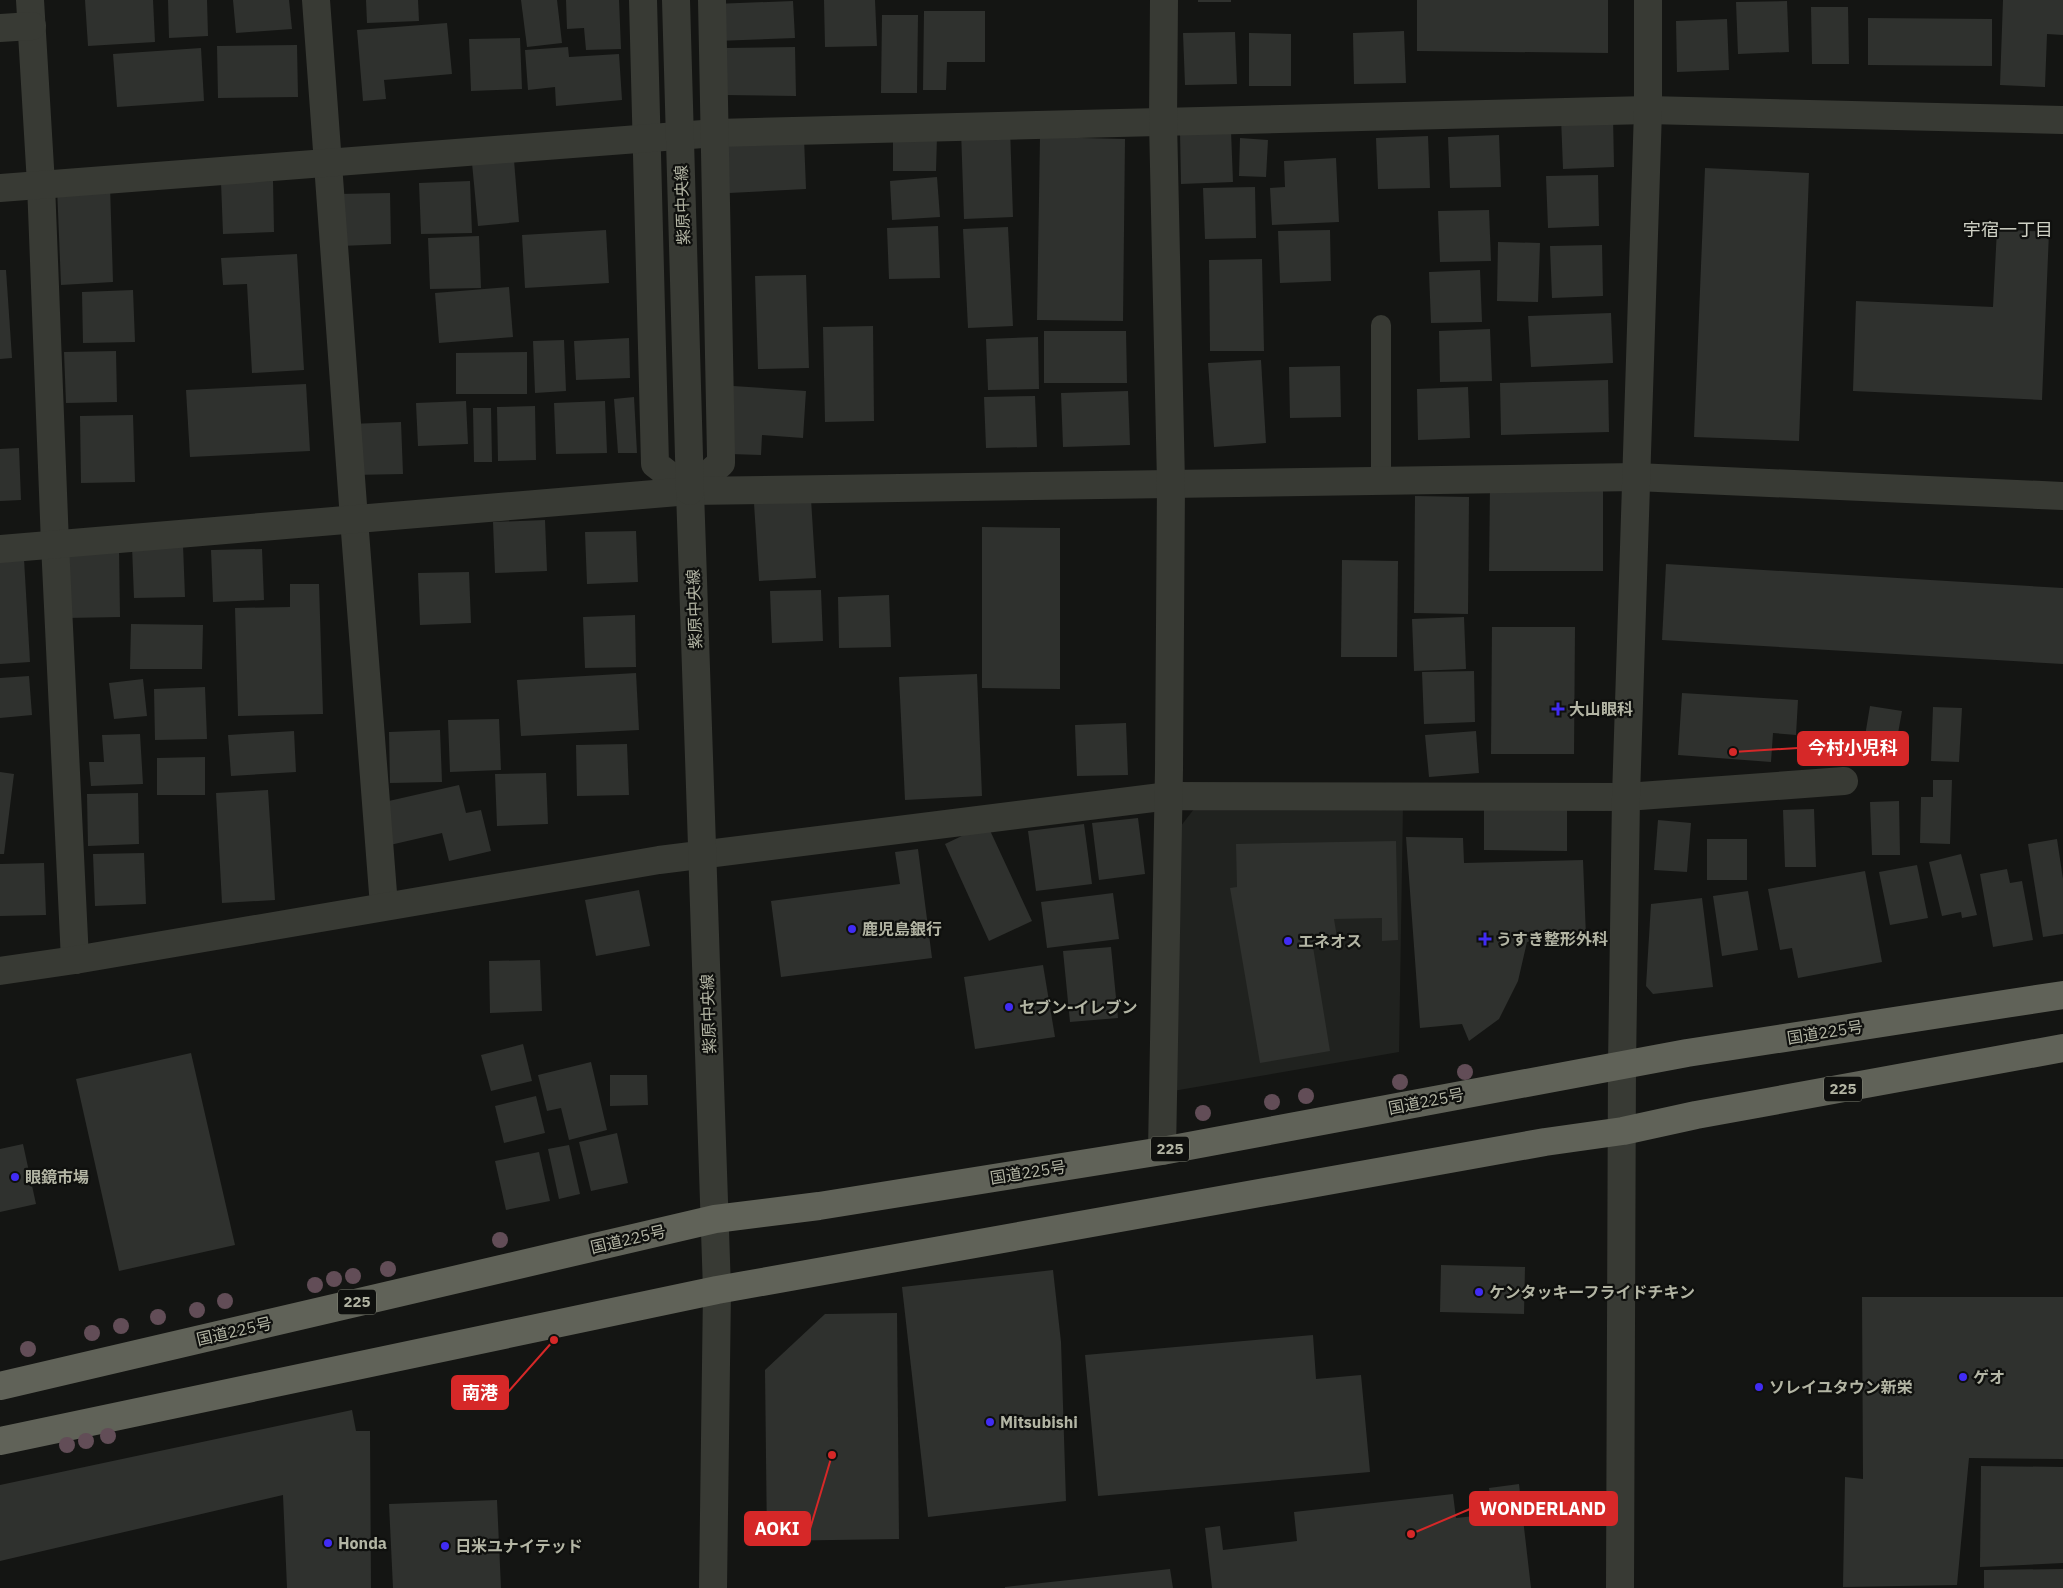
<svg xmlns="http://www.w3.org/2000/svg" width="2063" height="1588" font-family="'IBM Plex Sans','Noto Sans JP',sans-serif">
	<rect width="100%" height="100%" fill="#141513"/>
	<polygon fill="#20221f" points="1403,806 1399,1052 1173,1091 1177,831 1194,809"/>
	<g fill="#2f312e">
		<polygon points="85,0 153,0 155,42 88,46"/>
		<polygon points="168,0 207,0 208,36 169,38"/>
		<polygon points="233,0 289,0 292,29 236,33"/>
		<polygon points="366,0 418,0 419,21 367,23"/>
		<polygon points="521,0 557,0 562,43 527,47"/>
		<polygon points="566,0 619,0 621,49 586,50 584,28 567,29"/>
		<polygon points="824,0 875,0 877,46 825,47"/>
		<rect x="1198" y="0" width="33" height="2"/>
		<polygon points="1417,0 1608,0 1608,53 1417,51"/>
		<polygon points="2003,0 2063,0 2063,35 2047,34 2045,87 2000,85"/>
		<polygon points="793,1 795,38 716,41 714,4"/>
		<polygon points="1787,1 1789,52 1738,54 1736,2"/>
		<polygon points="1811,7 1848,7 1849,64 1812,64"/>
		<polygon points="924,11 985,11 985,62 947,62 946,90 923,90"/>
		<polygon points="882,15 918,15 917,93 881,93"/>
		<polygon points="1868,18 1992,19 1992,66 1868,65"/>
		<polygon points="1727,19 1729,70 1677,72 1676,21"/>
		<polygon points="447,23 452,74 384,80 386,99 363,101 357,30"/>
		<polygon points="1404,31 1406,83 1354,84 1353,33"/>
		<polygon points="1235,32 1237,84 1185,85 1183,33"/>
		<polygon points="1249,33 1291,34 1291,86 1249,86"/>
		<polygon points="520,38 522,89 471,91 469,39"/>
		<polygon points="297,45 298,97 218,98 217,46"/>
		<polygon points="568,47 569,57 619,54 622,100 556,106 555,87 528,90 525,50"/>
		<polygon points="795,47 796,96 724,95 724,48"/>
		<polygon points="201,48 204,101 117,107 113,54"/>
		<polygon points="1613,116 1614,167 1563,169 1561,117"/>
		<polygon points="1010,128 1013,217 964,219 961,130"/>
		<polygon points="1231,131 1233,182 1181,184 1180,132"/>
		<polygon points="1499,135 1501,187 1450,188 1448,137"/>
		<polygon points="893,136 937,136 936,171 893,171"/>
		<polygon points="1428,136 1430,188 1378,189 1376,138"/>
		<polygon points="1040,137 1125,139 1123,321 1037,320"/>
		<polygon points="804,138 806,189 729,193 727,141"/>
		<polygon points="1240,138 1268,140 1266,177 1239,176"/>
		<polygon points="1336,158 1339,222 1272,225 1270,188 1285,187 1284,161"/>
		<polygon points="514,160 519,222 478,226 472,163"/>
		<polygon points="1705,168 1809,173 1799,441 1694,437"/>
		<polygon points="1598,175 1599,226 1548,228 1546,176"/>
		<polygon points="937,177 940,217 892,220 890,181"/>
		<polygon points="273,181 274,232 223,234 221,182"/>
		<polygon points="470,181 472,233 421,234 419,183"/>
		<polygon points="110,185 113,282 61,285 57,187"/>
		<polygon points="1255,187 1256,238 1205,239 1203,188"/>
		<polygon points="390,193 391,244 340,246 338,194"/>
		<polygon points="1489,210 1491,261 1440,262 1438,211"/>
		<polygon points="938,226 940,278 889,279 887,228"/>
		<polygon points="1008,227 1013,326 968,328 963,229"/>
		<polygon points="1997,229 2049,232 2042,400 1853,391 1856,301 1993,307"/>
		<polygon points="606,230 609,283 525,288 522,235"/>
		<polygon points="1330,230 1331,281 1280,283 1278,231"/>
		<polygon points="479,236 481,288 430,289 428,238"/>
		<polygon points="1498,242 1540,243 1538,302 1497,301"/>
		<polygon points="1602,245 1603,296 1552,298 1550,246"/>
		<polygon points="297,254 304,370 252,373 247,284 223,285 221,258"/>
		<polygon points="1262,259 1264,351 1210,351 1209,260"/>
		<polygon points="0,270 6,270 12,358 0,359"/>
		<polygon points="1480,270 1482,322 1431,323 1429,272"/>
		<polygon points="806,275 809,368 758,369 755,276"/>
		<polygon points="509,287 513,337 439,343 435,293"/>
		<polygon points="133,290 135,342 83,343 82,292"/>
		<polygon points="1611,313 1613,363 1531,367 1528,316"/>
		<polygon points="873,326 874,421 825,422 823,327"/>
		<polygon points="1490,329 1492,381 1440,382 1439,331"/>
		<polygon points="1044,331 1126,331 1127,383 1044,383"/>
		<polygon points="1038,337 1039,389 988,390 986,339"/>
		<polygon points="629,338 630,378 576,380 574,341"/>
		<polygon points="564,340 566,391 535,393 533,341"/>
		<polygon points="116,351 117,402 66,403 64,352"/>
		<polygon points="527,352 527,394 456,394 456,353"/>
		<polygon points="1261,360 1266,443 1214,447 1208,363"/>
		<polygon points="1340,366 1341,417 1290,418 1289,367"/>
		<polygon points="1608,380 1609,432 1501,435 1500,383"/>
		<polygon points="306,384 310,451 190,457 186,390"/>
		<polygon points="733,386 806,391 803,438 762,435 761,455 730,454"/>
		<polygon points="1468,387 1470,438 1418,440 1417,389"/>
		<polygon points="1128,391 1130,445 1063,447 1061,393"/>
		<polygon points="1035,396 1037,447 986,448 984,397"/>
		<polygon points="634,397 637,453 618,453 614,399"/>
		<polygon points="466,401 468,444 418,446 416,403"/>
		<polygon points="605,401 607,453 556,454 554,403"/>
		<polygon points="535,406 536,460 498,461 497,407"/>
		<polygon points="473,408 491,408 492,462 474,462"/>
		<polygon points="133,415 135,482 81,483 80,416"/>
		<polygon points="401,422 403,474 352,475 350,424"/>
		<polygon points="19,448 21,500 0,501 0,449"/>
		<polygon points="1490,487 1603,488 1603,571 1489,571"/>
		<polygon points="1415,496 1469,497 1468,614 1414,613"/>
		<polygon points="811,499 816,578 759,581 754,503"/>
		<polygon points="545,520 547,571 495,573 493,522"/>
		<polygon points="982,527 1060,528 1060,689 982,688"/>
		<polygon points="636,531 638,582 587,584 585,532"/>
		<polygon points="183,545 185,597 134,598 132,546"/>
		<polygon points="66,549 119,549 120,617 66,618"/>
		<polygon points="262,549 264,600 213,602 211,550"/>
		<polygon points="24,559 30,662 0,664 0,561"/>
		<polygon points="1342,560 1398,561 1397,657 1341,657"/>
		<polygon points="1666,564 2063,588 2063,664 1662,640"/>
		<polygon points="469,572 471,623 420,625 418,573"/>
		<polygon points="290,584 319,584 323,714 238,716 235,608 290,607"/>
		<polygon points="821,590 823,641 772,643 770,591"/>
		<polygon points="889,595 891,647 839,648 838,597"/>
		<polygon points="635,615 636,667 585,668 583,617"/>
		<polygon points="1464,617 1466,669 1414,671 1412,619"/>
		<polygon points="131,624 203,625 202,669 130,669"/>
		<polygon points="1492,627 1575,627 1574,754 1491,754"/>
		<polygon points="1474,671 1475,722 1424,724 1422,672"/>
		<polygon points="636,673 639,730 521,736 517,680"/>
		<polygon points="977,674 982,796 905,800 899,677"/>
		<polygon points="29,676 32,715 0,718 0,678"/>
		<polygon points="143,679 147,716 114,719 109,683"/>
		<polygon points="205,687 207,739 155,740 154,689"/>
		<polygon points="1682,693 1798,700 1796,735 1773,733 1771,762 1678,755"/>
		<polygon points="1870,706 1902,711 1897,739 1888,740 1885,758 1862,754"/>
		<polygon points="1933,707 1962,708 1959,762 1931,761"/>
		<polygon points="499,719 501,770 450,772 448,720"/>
		<polygon points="1126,723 1128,775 1077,776 1075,725"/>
		<polygon points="440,730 442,782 390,783 389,732"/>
		<polygon points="294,731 296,772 231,776 228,735"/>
		<polygon points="1476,731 1479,773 1429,777 1425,735"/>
		<polygon points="140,734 143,784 91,786 89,762 104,762 102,735"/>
		<polygon points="627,744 629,795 577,796 576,745"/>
		<polygon points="205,757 205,795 157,795 157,758"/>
		<polygon points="0,772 14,774 4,854 0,854"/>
		<polygon points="546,773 548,824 497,826 495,774"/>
		<polygon points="1933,780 1952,780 1950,844 1920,843 1921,797 1933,797"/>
		<polygon points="459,785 466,813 481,810 491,851 449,861 442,833 390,845 380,803"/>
		<polygon points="268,790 275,900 222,903 216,793"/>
		<polygon points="138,793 139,844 88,846 87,794"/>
		<polygon points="1899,801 1900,855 1872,855 1870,802"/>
		<polygon points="1814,809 1816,867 1785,867 1783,810"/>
		<polygon points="1484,810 1567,810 1567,851 1484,850"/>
		<polygon points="1138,818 1145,874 1099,880 1092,823"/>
		<polygon points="1658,820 1691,823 1687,872 1654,870"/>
		<polygon points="987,824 1032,921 989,941 945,844"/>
		<polygon points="1084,824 1092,884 1036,891 1028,831"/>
		<polygon points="1406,837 1463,838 1464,863 1583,860 1586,937 1527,942 1518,981 1499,1019 1469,1041 1462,1024 1420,1028"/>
		<rect x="1707" y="839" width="40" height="41"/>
		<polygon points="2057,839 2063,879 2063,934 2043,937 2028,844"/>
		<polygon points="1396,841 1398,940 1382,941 1382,918 1334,919 1338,943 1313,947 1330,1051 1260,1063 1230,888 1237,887 1236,844"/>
		<polygon points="918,849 932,958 781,977 771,901 900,884 895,852"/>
		<polygon points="144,853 146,904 95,906 93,854"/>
		<polygon points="1961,854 1977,915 1962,918 1961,912 1942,916 1929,862"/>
		<polygon points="44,863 46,915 0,916 0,864"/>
		<polygon points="1917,865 1928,918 1890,925 1879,872"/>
		<polygon points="2007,869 2010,883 2022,881 2033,940 1993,947 1980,874"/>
		<polygon points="1865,871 1882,962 1798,978 1792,948 1780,950 1768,889"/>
		<polygon points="639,890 650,946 596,956 585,900"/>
		<polygon points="1748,891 1758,950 1722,956 1713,896"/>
		<polygon points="1113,893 1119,939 1047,948 1041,902"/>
		<polygon points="1702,898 1713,987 1653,994 1646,986 1651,904"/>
		<polygon points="1111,947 1118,1018 1070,1022 1063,951"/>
		<polygon points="540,960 542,1011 490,1013 489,961"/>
		<polygon points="1043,965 1055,1037 975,1049 964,977"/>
		<polygon points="523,1044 532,1081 491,1091 481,1055"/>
		<polygon points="191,1053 235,1245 119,1271 76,1079"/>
		<polygon points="591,1062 607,1130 569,1140 561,1108 547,1111 538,1075"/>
		<polygon points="610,1075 647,1075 648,1105 610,1106"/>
		<polygon points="536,1096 545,1133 504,1143 495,1106"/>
		<polygon points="617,1133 628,1183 591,1191 579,1142"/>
		<polygon points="23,1144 36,1204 0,1212 0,1149"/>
		<polygon points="569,1145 580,1194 559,1199 548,1149"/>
		<polygon points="539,1152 550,1201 506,1210 495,1161"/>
		<polygon points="1441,1265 1525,1267 1524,1314 1440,1312"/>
		<polygon points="1053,1270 1061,1342 1066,1501 928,1517 902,1287"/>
		<polygon points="1862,1297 2063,1297 2063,1459 1969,1458 1957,1585 1843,1587 1845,1477 1863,1479"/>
		<polygon points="897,1313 899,1539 767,1541 765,1370 825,1314"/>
		<polygon points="1313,1335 1316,1379 1361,1375 1370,1472 1098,1496 1085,1355"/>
		<polygon points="352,1410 356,1431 370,1431 371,1588 287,1588 283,1495 0,1561 0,1485"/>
		<polygon points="1981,1466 2063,1467 2063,1563 1980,1567"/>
		<polygon points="1519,1484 1531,1588 1212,1588 1205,1528 1220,1526 1223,1550 1297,1541 1294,1512 1453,1494 1456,1518 1493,1514 1489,1488"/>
		<polygon points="497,1500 501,1588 393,1588 389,1504"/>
		<polygon points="1170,1569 1173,1588 1005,1588 1005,1587"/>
		<polygon points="2063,1569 2063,1588 1984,1588 1984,1570"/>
	</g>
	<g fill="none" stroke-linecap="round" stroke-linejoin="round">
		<polyline stroke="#383a34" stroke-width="20" points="1381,480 1381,325"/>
		<g stroke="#383a34" stroke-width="28">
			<polyline points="30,0 41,184 55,544 75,960"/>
			<polyline points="316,0 354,519 384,906"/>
			<polyline points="643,0 655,464 690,491"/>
			<polyline points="0,28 32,26"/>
			<polyline points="0,188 716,133 1648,110 2063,120"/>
			<polyline points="690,491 721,463 721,456 712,0"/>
			<polyline points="0,549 690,491 1636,477 2063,496"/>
			<polyline points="0,971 75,960 659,860 1169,796 1626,797 1844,781"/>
			<polyline points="1622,1065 1626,797 1648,110 1648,0"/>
			<polyline points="1162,1151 1169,770 1171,483 1163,121 1164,0"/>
		</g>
		<g stroke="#383a34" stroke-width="28">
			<polyline points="690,491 717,1290 713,1588"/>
			<polyline points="1620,1588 1622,1065"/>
		</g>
		<g stroke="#606258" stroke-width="28">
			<polyline points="0,1386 715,1219 819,1206 1162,1151 1687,1053 2063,995"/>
			<polyline points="0,1441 717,1290 1545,1142 1623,1131 1696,1115 2063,1048"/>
		</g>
		<polyline stroke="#383a34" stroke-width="28" points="676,0 690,491"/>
	</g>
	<g fill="#624d57">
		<circle cx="1465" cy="1072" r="8"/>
		<circle cx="1400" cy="1082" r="8"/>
		<circle cx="1306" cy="1096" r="8"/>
		<circle cx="1272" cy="1102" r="8"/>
		<circle cx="1203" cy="1113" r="8"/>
		<circle cx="500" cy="1240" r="8"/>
		<circle cx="388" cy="1269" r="8"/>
		<circle cx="353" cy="1276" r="8"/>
		<circle cx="334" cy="1279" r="8"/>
		<circle cx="315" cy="1285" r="8"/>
		<circle cx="225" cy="1301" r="8"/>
		<circle cx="197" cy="1310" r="8"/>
		<circle cx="158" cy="1317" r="8"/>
		<circle cx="121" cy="1326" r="8"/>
		<circle cx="92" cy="1333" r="8"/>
		<circle cx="28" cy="1349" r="8"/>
		<circle cx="108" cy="1436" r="8"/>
		<circle cx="86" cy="1441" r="8"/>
		<circle cx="67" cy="1445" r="8"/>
	</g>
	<g fill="#412cf4" stroke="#0f100e" stroke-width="2">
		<path d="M1555.5 701.5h5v5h5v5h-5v5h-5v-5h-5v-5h5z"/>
		<circle cx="852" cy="929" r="5"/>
		<path d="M1482.5 931.5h5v5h5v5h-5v5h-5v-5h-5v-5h5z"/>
		<circle cx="1288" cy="941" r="5"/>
		<circle cx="1009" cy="1007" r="5"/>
		<circle cx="15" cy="1177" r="5"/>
		<circle cx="1479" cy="1292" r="5"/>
		<circle cx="1963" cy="1377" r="5"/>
		<circle cx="1759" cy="1387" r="5"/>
		<circle cx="990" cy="1422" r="5"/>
		<circle cx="328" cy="1543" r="5"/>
		<circle cx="445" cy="1546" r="5"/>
	</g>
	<g text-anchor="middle" stroke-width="4.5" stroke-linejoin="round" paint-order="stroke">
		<g fill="#0f100e" stroke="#828477" stroke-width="1">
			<rect x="1824" y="1076.5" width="38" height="25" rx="4"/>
			<rect x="1151" y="1136.5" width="38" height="25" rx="4"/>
			<rect x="338" y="1289.5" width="38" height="25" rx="4"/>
		</g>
		<g font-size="15" font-weight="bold" fill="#b3b5a4">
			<text x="1843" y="1094">225</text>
			<text x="1170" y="1154">225</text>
			<text x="357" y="1307">225</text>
		</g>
		<g font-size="16" fill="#b3b5a4" stroke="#0f100e">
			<text transform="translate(682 205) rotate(-92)" y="6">紫原中央線</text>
			<text transform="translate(694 609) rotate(-92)" y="6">紫原中央線</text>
			<text transform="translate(708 1014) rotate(-92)" y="6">紫原中央線</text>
			<text transform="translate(1825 1032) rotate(-9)" y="6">国道225号</text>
			<text transform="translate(1426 1101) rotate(-11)" y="6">国道225号</text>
			<text transform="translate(1028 1172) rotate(-9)" y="6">国道225号</text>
			<text transform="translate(628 1239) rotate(-13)" y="6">国道225号</text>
			<text transform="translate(234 1331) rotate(-13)" y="6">国道225号</text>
		</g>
		<g font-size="16" font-weight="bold" fill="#b3b5a4" stroke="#0f100e" text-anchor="start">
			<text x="1569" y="715">大山眼科</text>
			<text x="862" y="935">鹿児島銀行</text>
			<text x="1496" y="945">うすき整形外科</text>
			<text x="1298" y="947">エネオス</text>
			<text x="1019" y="1013">セブン-イレブン</text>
			<text x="25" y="1183">眼鏡市場</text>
			<text x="1489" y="1298">ケンタッキーフライドチキン</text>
			<text x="1973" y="1383">ゲオ</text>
			<text x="1769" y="1393">ソレイユタウン新栄</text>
			<text x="1000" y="1428">Mitsubishi</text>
			<text x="338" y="1549">Honda</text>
			<text x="455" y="1552">日米ユナイテッド</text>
		</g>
		<g font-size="18" fill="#cfd1c5" stroke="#0f100e">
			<text x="2008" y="236">宇宿一丁目</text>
		</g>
	</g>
	<path fill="none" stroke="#d62828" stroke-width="2" d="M1733 752L1798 748M554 1340L508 1392M1411 1534L1470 1509M832 1455L810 1529"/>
	<g fill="#d62828" stroke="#0f100e" stroke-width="2">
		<circle cx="1733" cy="752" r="5"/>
		<circle cx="554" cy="1340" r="5"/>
		<circle cx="1411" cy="1534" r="5"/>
		<circle cx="832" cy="1455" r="5"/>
	</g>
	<g fill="#d62828" stroke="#d62828" stroke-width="2">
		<rect x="1798" y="732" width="110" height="33" rx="5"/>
		<rect x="452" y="1376" width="56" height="33" rx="5"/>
		<rect x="1470" y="1492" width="147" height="33" rx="5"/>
		<rect x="745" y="1512" width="65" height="33" rx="5"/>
	</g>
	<g font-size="18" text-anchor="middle" font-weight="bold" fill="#fff">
		<text x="1853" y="754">今村小児科</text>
		<text x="480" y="1399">南港</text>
		<text x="1543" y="1515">WONDERLAND</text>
		<text x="777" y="1535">AOKI</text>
	</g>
</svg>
